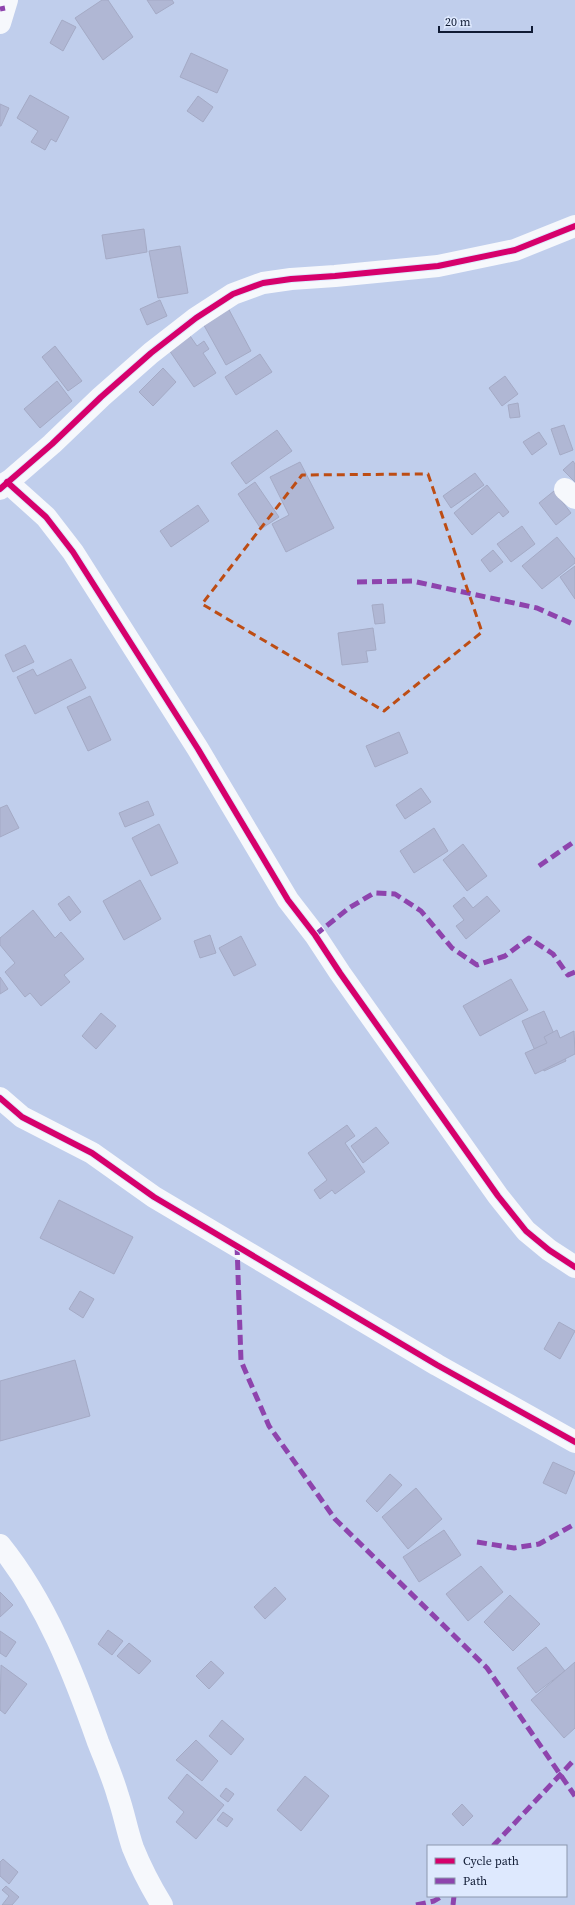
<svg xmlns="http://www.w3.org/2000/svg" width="575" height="1905" font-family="'Source Serif 4',serif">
	<rect width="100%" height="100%" fill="#c0ceec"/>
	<g fill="#b0b7d4" stroke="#a4aac5">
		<polygon points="102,0 108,0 133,37 103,60 75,18"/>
		<polygon points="147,0 172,0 174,3 156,14"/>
		<polygon points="62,20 76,27 63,51 50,43"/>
		<polygon points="191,53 228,70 217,93 180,77"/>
		<polygon points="30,95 69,117 56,142 51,139 45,150 31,142 38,131 17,118"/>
		<polygon points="198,96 213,107 203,122 187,111"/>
		<polygon points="0,104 9,108 1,126 0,126"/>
		<polygon points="144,229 147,252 106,259 102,235"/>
		<polygon points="180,246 188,293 158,298 149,251"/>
		<polygon points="160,300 167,316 147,325 140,309"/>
		<polygon points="227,306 251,351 226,365 201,320"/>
		<polygon points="188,333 197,346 204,341 209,349 203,353 216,373 194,387 167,347"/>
		<polygon points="55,346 82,381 68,391 42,357"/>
		<polygon points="260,354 272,372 236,395 225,377"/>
		<polygon points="163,368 176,382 153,406 139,392"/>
		<polygon points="505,376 518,394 502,406 489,388"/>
		<polygon points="57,381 72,401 40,428 24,409"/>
		<polygon points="518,403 520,417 510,418 508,405"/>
		<polygon points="564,425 573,450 560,455 551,429"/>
		<polygon points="277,430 292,451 246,484 231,463"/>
		<polygon points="539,432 547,444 532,455 523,442"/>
		<polygon points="573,461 575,464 575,482 563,470"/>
		<polygon points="300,462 334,528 286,552 272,524 289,515 270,477"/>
		<polygon points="475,473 484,485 451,508 443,496"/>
		<polygon points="255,482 279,517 261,529 238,494"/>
		<polygon points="487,485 509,512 503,517 499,512 472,535 454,513"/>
		<polygon points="554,491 571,513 556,525 539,503"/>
		<polygon points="198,505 209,521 171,547 160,531"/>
		<polygon points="522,526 535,544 511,562 497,544"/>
		<polygon points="557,537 575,559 575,563 542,589 522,566"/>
		<polygon points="493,550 503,562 490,572 481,560"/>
		<polygon points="575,566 575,599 560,577"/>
		<polygon points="383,604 385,623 375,624 372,605"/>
		<polygon points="373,628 376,650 366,651 368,662 342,665 338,633"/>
		<polygon points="25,645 34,662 13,672 5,655"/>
		<polygon points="71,659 86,688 35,714 17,677 33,669 37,676"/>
		<polygon points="90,696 111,740 88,751 67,707"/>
		<polygon points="399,732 408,753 375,767 366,746"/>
		<polygon points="421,788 431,802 405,819 396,805"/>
		<polygon points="148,801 154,815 125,827 119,813"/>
		<polygon points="7,805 19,828 0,837 0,808"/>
		<polygon points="159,824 178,863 151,876 132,838"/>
		<polygon points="434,828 448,851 414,873 400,851"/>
		<polygon points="463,844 487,876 467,891 443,860"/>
		<polygon points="140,880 161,919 124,940 103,901"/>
		<polygon points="69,896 81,912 70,921 58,904"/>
		<polygon points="487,896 500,911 466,939 456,926 464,920 453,906 464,897 473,908"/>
		<polygon points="33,910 55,938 61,932 84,959 64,975 70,982 41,1006 30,993 25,997 5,972 15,963 0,945 0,938"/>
		<polygon points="210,935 216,953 200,958 194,941"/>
		<polygon points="241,936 256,965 234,976 219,948"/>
		<polygon points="0,977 8,989 0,994"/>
		<polygon points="511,979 528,1010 480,1036 463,1006"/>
		<polygon points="544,1011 566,1061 544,1071 522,1021"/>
		<polygon points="101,1013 116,1026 96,1049 82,1036"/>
		<polygon points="557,1030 560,1038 574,1031 575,1054 535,1074 525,1053 547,1043 544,1037"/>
		<polygon points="347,1125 355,1136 345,1143 365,1172 335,1194 332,1190 320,1199 314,1190 327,1180 308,1153"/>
		<polygon points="376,1127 389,1143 363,1163 351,1146"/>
		<polygon points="59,1200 133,1237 114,1274 40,1238"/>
		<polygon points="80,1291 94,1299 83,1318 69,1309"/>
		<polygon points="559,1322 575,1331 560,1359 544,1349"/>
		<polygon points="75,1360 90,1416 0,1441 0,1381"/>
		<polygon points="553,1462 575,1472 566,1494 543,1483"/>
		<polygon points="390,1474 402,1485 377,1512 366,1501"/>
		<polygon points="416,1488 442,1519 408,1549 382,1517"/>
		<polygon points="444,1530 461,1555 419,1582 403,1557"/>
		<polygon points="481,1566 503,1592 468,1621 446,1594"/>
		<polygon points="275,1587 286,1599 265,1619 254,1607"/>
		<polygon points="0,1592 13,1605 0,1617"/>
		<polygon points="510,1595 540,1624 513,1651 484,1622"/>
		<polygon points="108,1630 123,1641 112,1655 98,1644"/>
		<polygon points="0,1631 16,1642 6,1657 0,1653"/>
		<polygon points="129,1643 151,1661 139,1674 117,1656"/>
		<polygon points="546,1647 565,1671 536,1693 517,1668"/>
		<polygon points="211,1661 224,1673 209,1689 196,1676"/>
		<polygon points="575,1662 575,1728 564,1738 531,1700"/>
		<polygon points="1,1665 27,1684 5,1714 0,1710"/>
		<polygon points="222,1720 244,1739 231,1755 209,1736"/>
		<polygon points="196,1740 218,1761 202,1781 176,1760"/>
		<polygon points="187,1774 224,1805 196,1839 176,1822 184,1812 168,1798"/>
		<polygon points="305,1776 329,1796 301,1831 277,1810"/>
		<polygon points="226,1788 234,1794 228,1802 220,1796"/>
		<polygon points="462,1804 473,1816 463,1826 452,1814"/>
		<polygon points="223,1812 233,1819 227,1827 217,1820"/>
		<polygon points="3,1859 18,1872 9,1884 0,1876 0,1862"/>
		<polygon points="6,1886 19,1897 12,1905 2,1905 9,1896 2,1890"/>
	</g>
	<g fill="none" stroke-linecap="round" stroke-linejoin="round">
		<g stroke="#f6f8fc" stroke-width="22">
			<polyline points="0,23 7,0"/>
			<polyline points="7,482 46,517 73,552 198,749 288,900 315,935 340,973 498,1196 526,1231 549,1250 575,1267"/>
			<polyline points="0,489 52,444 101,397 151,353 196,318 233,294 263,283 291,279 335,276 438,266 515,250 575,226"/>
			<polyline points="565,489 575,498"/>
			<polyline points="0,1098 22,1117 92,1153 154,1197 437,1365 575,1442"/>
			<path d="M0,1545c46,57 74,129 98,197 7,18 15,36 20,54 6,17 9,35 15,52 8,20 18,39 29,57"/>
		</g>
		<g stroke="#8e44ad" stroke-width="5" stroke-dasharray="10 5" stroke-linecap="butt">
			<polyline points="0,9 5,8"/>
			<polyline points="357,582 412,581 537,608 575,625"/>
			<polyline points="539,866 575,841"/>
			<polyline points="315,935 349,908 374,893 395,894 421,911 452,948 477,965 505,956 529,938 553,954 568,975 575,972"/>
			<polyline points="237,1245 241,1361 269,1426 335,1519 487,1668 575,1796"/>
			<polyline points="477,1542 514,1548 539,1544 575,1524"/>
			<polyline points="493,1846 575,1759"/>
			<polyline points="416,1905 434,1901 442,1896"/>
			<polyline points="453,1905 454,1896"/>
		</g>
		<defs>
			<g id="cycleway">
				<polyline points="7,482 46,517 73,552 198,749 288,900 315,935 340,973 498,1196 526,1231 549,1250 575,1267"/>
				<polyline points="0,489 52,444 101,397 151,353 196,318 233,294 263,283 291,279 335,276 438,266 515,250 575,226"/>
				<polyline points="0,1098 22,1117 92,1153 154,1197 437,1365 575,1442"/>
			</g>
		</defs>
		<use href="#cycleway" stroke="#dee9fe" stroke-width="8"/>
		<use href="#cycleway" stroke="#d6006c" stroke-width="6"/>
	</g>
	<path fill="none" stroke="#bd4d14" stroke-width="3" stroke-dasharray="8 5" stroke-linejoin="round" d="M428,474l54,158 -98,79 -182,-107 100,-129z"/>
	<rect x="427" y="1845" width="140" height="52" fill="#dee9fe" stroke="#8c97ad"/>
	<rect x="435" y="1858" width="20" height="6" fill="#d6006c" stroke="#8c97ad"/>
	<text x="463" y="1865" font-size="12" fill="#101b34">Cycle path</text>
	<rect x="435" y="1878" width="20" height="6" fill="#8e44ad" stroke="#8c97ad"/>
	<text x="463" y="1885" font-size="12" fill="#101b34">Path</text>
	<path d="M439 26v6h93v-6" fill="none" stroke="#101b34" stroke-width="2"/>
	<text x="445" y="26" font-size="12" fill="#101b34" stroke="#dee9fe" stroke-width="3" paint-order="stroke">20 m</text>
</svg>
